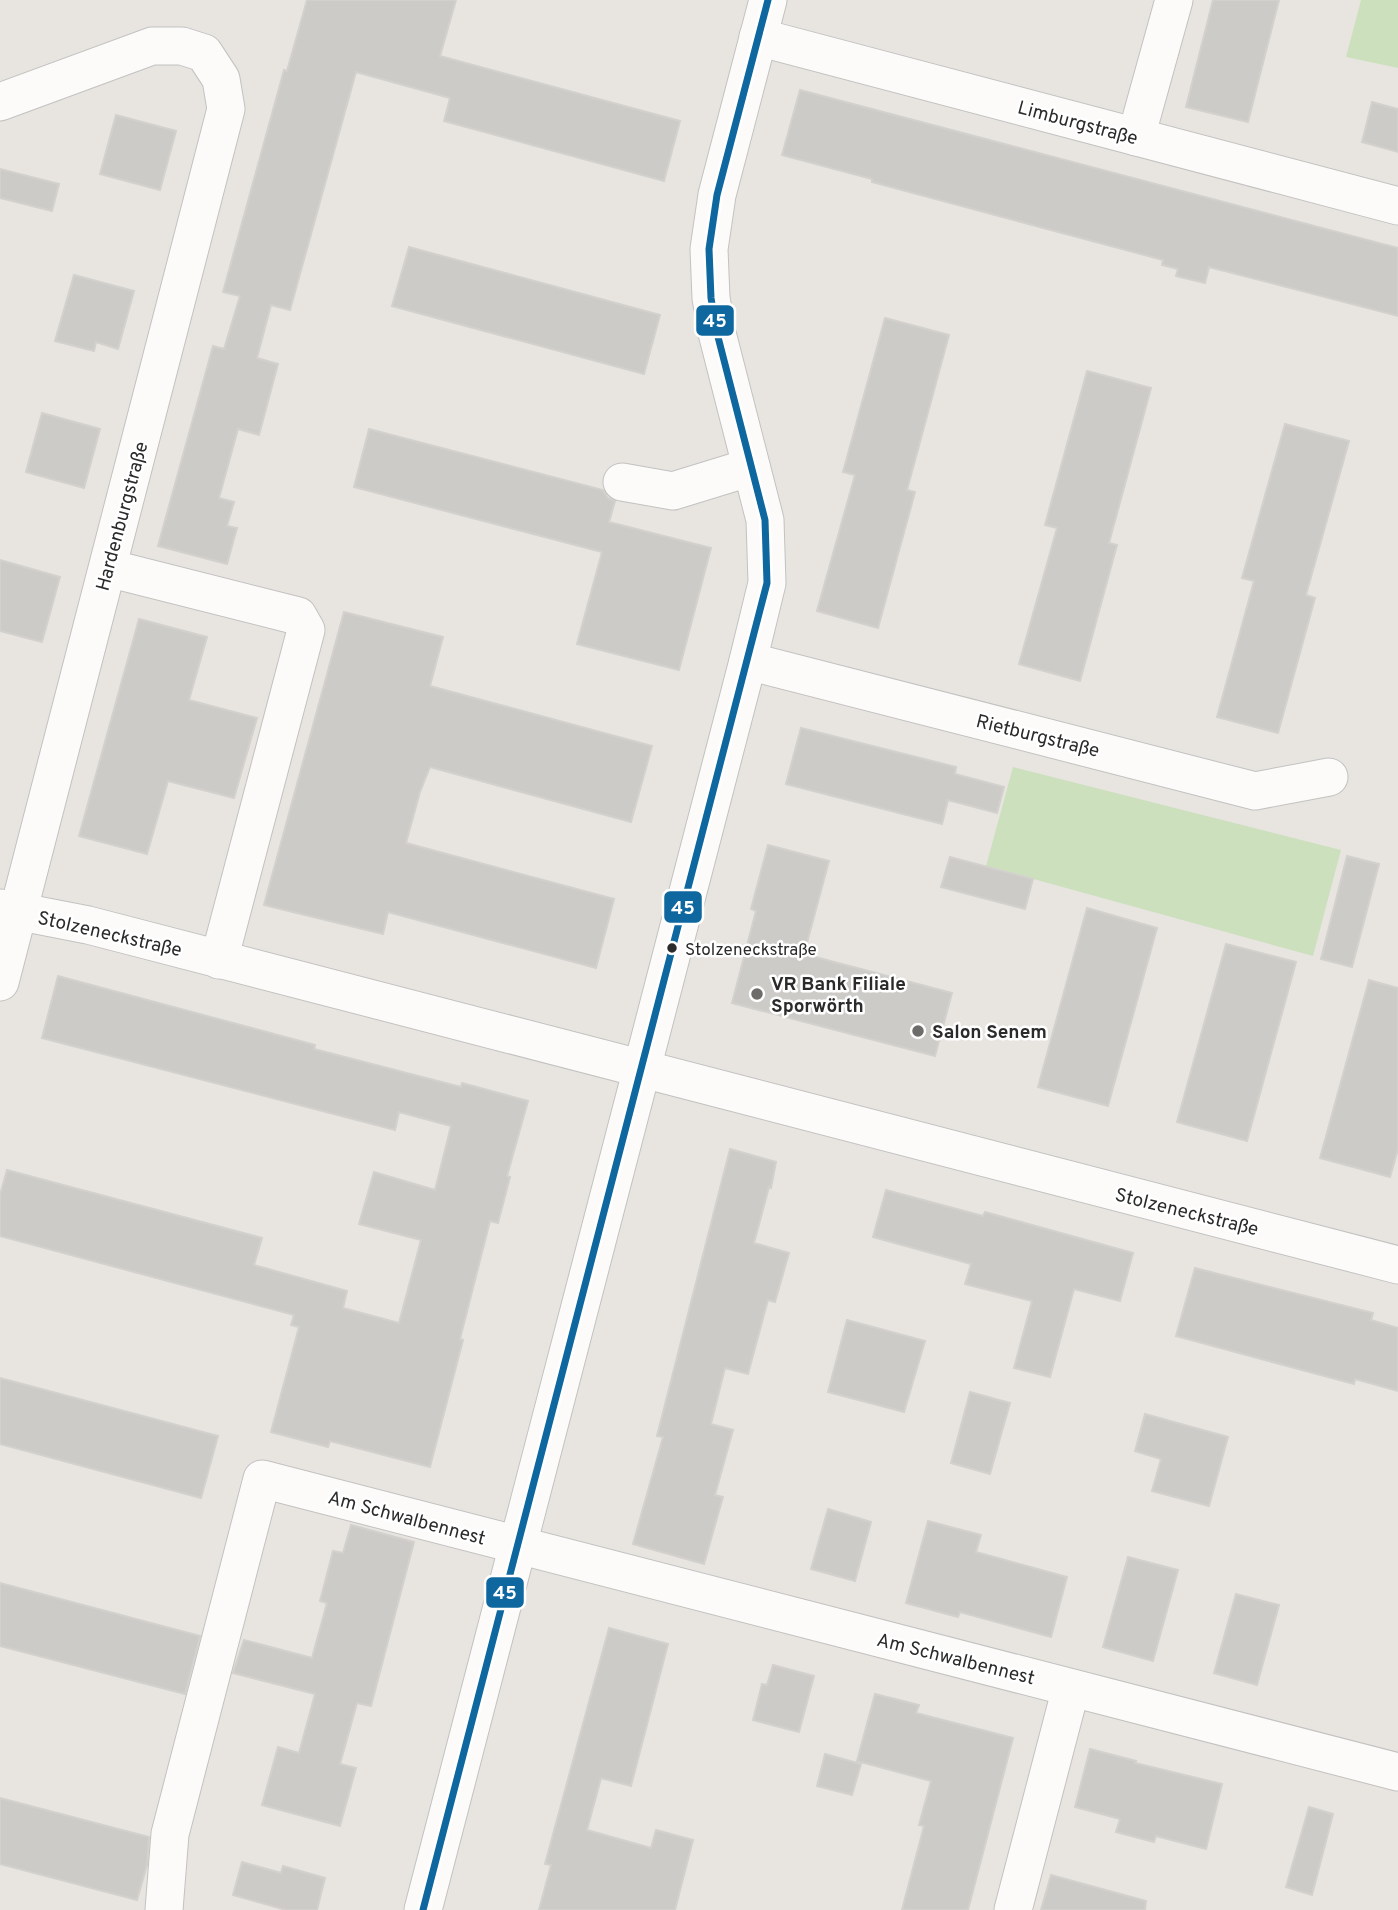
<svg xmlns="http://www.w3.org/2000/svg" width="1398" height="1910" font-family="Overpass,sans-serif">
	<rect width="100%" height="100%" fill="#e8e5e1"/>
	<g fill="#cde0be">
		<polygon points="1361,0 1398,0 1398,68 1346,57"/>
		<polygon points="1013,767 1341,850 1313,956 986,866"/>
	</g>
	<g fill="#cdcbc8" stroke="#d3d1cd" stroke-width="2">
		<polygon points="307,0 456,0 440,56 680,121 664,181 444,121 450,98 356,72 290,310 271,305 257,358 278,364 259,435 238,429 219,498 234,502 227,526 237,528 227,564 158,546 213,346 224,349 240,296 223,292 284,70 287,71"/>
		<polygon points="1213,0 1279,0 1248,122 1186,107"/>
		<polygon points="800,90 1398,248 1398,316 1209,267 1205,283 1176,276 1178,269 1162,265 1163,260 872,182 872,179 782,155"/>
		<polygon points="1372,102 1398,109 1398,152 1362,142"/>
		<polygon points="116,115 176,131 160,190 100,174"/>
		<polygon points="0,169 59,184 52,211 0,198"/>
		<polygon points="409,247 660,315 644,374 392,306"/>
		<polygon points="74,275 134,291 118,349 96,342 94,351 55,341"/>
		<polygon points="885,318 949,335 907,490 915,492 878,628 817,611 855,475 843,472"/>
		<polygon points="1087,371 1151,388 1109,543 1117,545 1080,681 1019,664 1057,528 1045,525"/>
		<polygon points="42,413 100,429 84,488 26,472"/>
		<polygon points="1285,424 1349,441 1306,595 1315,598 1278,733 1217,717 1254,581 1242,578"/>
		<polygon points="369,429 603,490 608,498 615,501 609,522 711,548 679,670 577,644 602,552 354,487"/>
		<polygon points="0,560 60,577 42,642 0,631"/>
		<polygon points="344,612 443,637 430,686 652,746 631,822 430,767 420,792 406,843 614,899 596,968 388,912 383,934 264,905"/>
		<polygon points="139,619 207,637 189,700 257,718 234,798 168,781 147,854 79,836"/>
		<polygon points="801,728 956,767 955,774 1004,787 997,813 948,800 942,824 786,784"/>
		<polygon points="768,845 829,861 804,954 952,993 935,1056 732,1003 756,911 751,909"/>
		<polygon points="1347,856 1379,864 1352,967 1321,959"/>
		<polygon points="950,857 1033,879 1025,909 941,887"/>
		<polygon points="1087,908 1157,928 1108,1106 1038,1087"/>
		<polygon points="1226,944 1296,962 1247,1141 1177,1122"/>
		<polygon points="58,976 315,1045 314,1049 461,1087 462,1083 528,1101 507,1176 510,1177 498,1223 490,1221 460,1339 463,1340 430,1467 330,1441 328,1447 271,1432 299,1327 291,1325 294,1315 0,1236 0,1195 7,1170 262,1238 254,1265 347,1291 343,1308 399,1323 421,1240 359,1224 374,1172 435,1190 451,1126 399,1112 395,1130 42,1038"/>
		<polygon points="1369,980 1398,988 1398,1149 1390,1177 1320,1158"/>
		<polygon points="730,1149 776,1162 771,1188 769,1187 754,1243 789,1253 775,1302 768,1300 748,1374 725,1368 711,1424 733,1430 715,1495 723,1497 704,1564 633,1544 663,1437 657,1436"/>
		<polygon points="886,1190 983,1216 985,1212 1133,1253 1120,1301 1074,1289 1050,1377 1014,1368 1032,1301 965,1284 971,1264 873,1237"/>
		<polygon points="1195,1268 1373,1313 1371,1320 1398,1328 1398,1391 1355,1379 1354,1384 1176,1336"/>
		<polygon points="847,1320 925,1341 904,1412 828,1392"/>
		<polygon points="0,1378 218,1436 201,1498 0,1444"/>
		<polygon points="970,1392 1010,1403 990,1474 951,1463"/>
		<polygon points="1145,1414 1228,1437 1209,1506 1152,1491 1161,1459 1135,1451"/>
		<polygon points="828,1509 871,1522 855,1581 811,1569"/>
		<polygon points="928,1521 981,1535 976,1552 1067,1577 1051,1637 960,1612 958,1617 906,1603"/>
		<polygon points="351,1525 414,1542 371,1706 357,1703 340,1764 356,1768 340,1826 262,1805 278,1747 299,1753 315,1694 233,1673 244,1640 312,1658 327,1603 320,1601 333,1551 343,1553"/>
		<polygon points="1128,1557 1178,1570 1153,1661 1103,1647"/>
		<polygon points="0,1583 200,1636 185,1694 0,1646"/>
		<polygon points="1236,1594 1279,1605 1257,1685 1214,1673"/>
		<polygon points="609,1628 668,1644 631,1786 601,1778 587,1830 651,1848 656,1830 693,1840 675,1910 539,1910 551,1865 545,1864"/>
		<polygon points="773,1665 814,1676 799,1732 753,1720 762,1684 767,1685"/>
		<polygon points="875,1694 919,1705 916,1713 1013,1738 968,1910 902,1910 924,1826 919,1825 931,1781 857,1761"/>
		<polygon points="1090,1749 1136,1761 1135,1763 1222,1784 1206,1849 1156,1836 1154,1842 1116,1832 1120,1819 1075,1807"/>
		<polygon points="825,1754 861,1764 852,1795 817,1786"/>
		<polygon points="0,1798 149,1837 147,1865 137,1900 0,1864"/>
		<polygon points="1309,1807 1333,1814 1312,1895 1286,1887"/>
		<polygon points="242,1862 281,1873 283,1866 325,1878 317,1910 286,1910 233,1895"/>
		<polygon points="1051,1875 1146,1901 1145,1910 1041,1910"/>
	</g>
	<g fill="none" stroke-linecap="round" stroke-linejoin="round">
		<defs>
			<g id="minor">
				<polyline points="758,37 1398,206"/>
				<polyline points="0,102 152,46 182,46 204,53 221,79 226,109 0,982"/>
				<polyline points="1136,137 1174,0"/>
				<polyline points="622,482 673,491 751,467"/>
				<polyline points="108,568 298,616 306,630 219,960"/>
				<polyline points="748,661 1255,791 1329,777"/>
				<polyline points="0,908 88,925 1398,1265"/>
				<polyline points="164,1910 170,1834 262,1479 1398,1772"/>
				<polyline points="423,1910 748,661 767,583 765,520 717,333 711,298 709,249 717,195 768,0"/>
				<polyline points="1013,1910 1071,1688"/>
			</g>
		</defs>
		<use href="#minor" stroke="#c2c2c1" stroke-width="39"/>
		<use href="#minor" stroke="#fcfbfa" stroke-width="37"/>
		<defs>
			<polyline id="bus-1" points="423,1910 767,583 765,520 717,333 711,298 709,249 717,195 768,0"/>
		</defs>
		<use href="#bus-1" stroke="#fff" stroke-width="12"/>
		<use href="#bus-1" stroke="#0e679f" stroke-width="7"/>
	</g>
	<circle fill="#2b2b2b" stroke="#fff" stroke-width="2.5" cx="672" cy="948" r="6"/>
	<g fill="#6d6c6b" stroke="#fff" stroke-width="2.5">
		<circle cx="757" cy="994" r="7"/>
		<circle cx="918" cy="1031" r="7"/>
	</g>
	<g text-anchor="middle" stroke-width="5" stroke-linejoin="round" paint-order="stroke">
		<g font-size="17" fill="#2b2b2b" stroke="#fff" text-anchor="start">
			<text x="685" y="955">Stolzeneckstraße</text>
		</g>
		<g font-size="19" fill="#2b2b2b" stroke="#fff">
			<text transform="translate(1078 122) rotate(15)" y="7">Limburgstraße</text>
			<text transform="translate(121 516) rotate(-75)" y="7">Hardenburgstraße</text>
			<text transform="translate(1038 735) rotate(14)" y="7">Rietburgstraße</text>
			<text transform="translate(110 933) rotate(13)" y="7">Stolzeneckstraße</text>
			<text transform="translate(1187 1211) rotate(14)" y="7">Stolzeneckstraße</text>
			<text transform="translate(407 1517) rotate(15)" y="7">Am Schwalbennest</text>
			<text transform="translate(956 1658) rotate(14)" y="7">Am Schwalbennest</text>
		</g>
		<g font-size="19" font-weight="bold" fill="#2b2b2b" stroke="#fff" text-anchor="start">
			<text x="771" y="990">VR Bank Filiale<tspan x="771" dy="22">Sporwörth</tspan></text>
			<text x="932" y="1038">Salon Senem</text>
		</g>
	</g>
	<g stroke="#fff" stroke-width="2.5">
		<rect x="695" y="304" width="40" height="33" rx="7" fill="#0e679f"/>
		<rect x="663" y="890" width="40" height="34" rx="7" fill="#0e679f"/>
		<rect x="485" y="1576" width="40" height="33" rx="7" fill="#0e679f"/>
	</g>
	<g font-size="19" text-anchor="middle" font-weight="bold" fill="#fff">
		<text x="715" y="327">45</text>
		<text x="683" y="914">45</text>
		<text x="505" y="1599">45</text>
	</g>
</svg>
